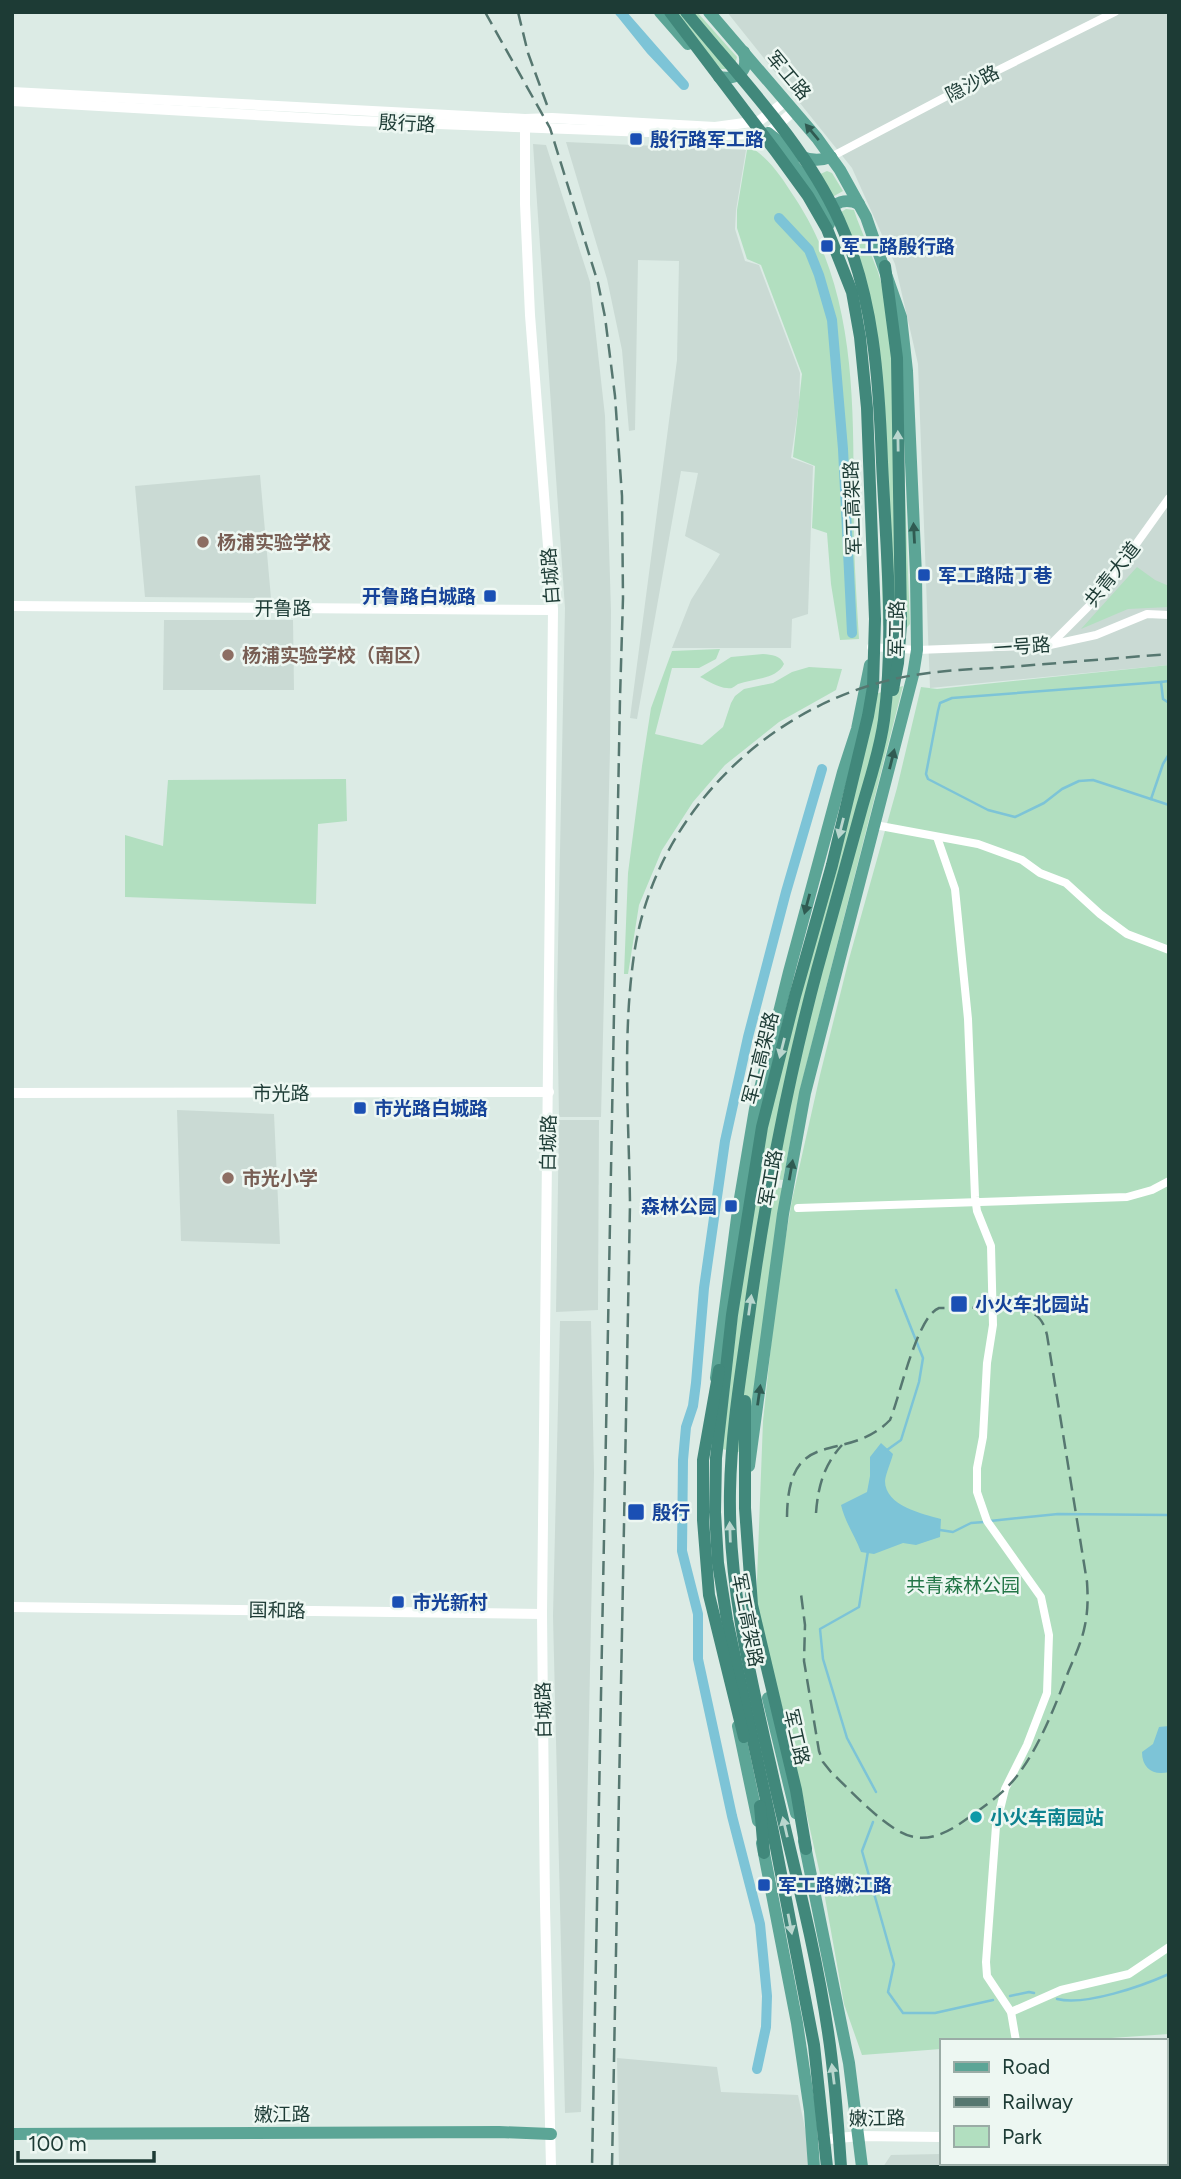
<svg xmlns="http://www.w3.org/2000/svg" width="1181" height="2179" font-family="Figtree,'Noto Sans SC',sans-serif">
	<rect width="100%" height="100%" fill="#dcebe5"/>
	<g fill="#cadad4">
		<polygon points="727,12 1169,12 1169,665 930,688 918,364 895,264 852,168"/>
		<polygon points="566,142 746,150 736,210 735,229 745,261 759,265 800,373 799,403 791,458 813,466 808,614 792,619 791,648 672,648 691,600 720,554 685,536 698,473 681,471 637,719 630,718 677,360 679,261 638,260 635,430 629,431 622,350 607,279"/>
		<polygon points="533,144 546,145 590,282 605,416 611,611 610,749 601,1117 559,1117 557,996 565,608"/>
		<polygon points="260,475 271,598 145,597 135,486"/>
		<polygon points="164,620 293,620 294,690 163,690"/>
		<polygon points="177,1110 274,1114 280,1244 181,1241"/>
		<polygon points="559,1120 599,1120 598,1310 556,1312"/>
		<polygon points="560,1321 591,1321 594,1473 581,2112 565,2113 553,1616"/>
		<polygon points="617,2058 717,2067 721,2092 798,2095 810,2152 810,2167 619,2167"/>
		<polygon points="1165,2151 1169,2151 1169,2167 883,2167 891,2155 941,2154 941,2163 1165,2163"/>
	</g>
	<g fill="#b2dfc0">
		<polygon points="672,12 697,12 737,57 735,64 731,69 721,69"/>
		<path d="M747,150h8c18,13 28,30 40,48 68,103 57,228 59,345 1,32 3,64 5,96l-19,1 -9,-56 -4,-51 -15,-5 3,-62 -22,-9 9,-83 -41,-109 -14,-6 -10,-31v-18z"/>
		<polygon points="827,171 832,173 843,191 827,200 818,175"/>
		<polygon points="846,209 854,210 857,219 878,272 894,327 901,388 910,624 903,632 886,629 883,625 880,496 871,339 838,214"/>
		<polygon points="1137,567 1155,580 1169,586 1169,607 1128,609 1081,629"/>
		<polygon points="720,649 716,659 699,668 672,668 655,734 702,745 723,727 731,703 735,696 744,689 773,683 792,672 809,667 842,669 836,690 779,722 725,765 693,802 662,850 639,905 628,974 624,974 628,873 642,766 651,708 672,651"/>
		<path d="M763,654c9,1 17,1 21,10 -8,16 -31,14 -46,20 -5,3 -5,5 -11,4 -8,0 -19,-7 -27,-11l31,-20z"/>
		<polygon points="1169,665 1169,2034 1068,2041 941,2041 941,2049 862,2055 844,2004 824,1892 787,1726 756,1606 763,1421 777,1288 792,1200 820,1075 849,959 897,788 921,687 937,689"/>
		<polygon points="903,686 800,1090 783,1180 756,1177 766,1125 875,694"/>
		<polygon points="346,779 347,821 318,824 316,904 125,897 125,835 163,846 168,780"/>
		<polygon points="754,1185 782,1188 745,1453 721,1449"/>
	</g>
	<g fill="#7dc4d7">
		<path d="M881,1443l12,11c-2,8 -7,19 -8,27 0,25 38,33 56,38l-1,18 -24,8 -13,-2 -29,11 -13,-2c-6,-16 -16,-30 -20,-47l26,-13 3,-16v-19z"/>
		<path d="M1169,1726v46c-15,4 -27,-3 -27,-20l11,-8 6,-17z"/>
	</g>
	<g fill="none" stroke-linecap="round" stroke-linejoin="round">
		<g stroke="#7dc4d7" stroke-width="2.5">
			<polyline points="1161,682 1169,681"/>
			<polyline points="1169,703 1163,699 1161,682 952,698 940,703 938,711 926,774 928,779 988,810 1015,817 1044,803 1062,789 1079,781 1093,780 1169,805"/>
			<polyline points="1151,799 1163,764 1169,754"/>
			<polyline points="887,1450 901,1440 919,1382 923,1358 896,1290"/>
			<polyline points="990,1521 1058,1514 1169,1515"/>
			<polyline points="940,1530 953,1532 971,1523 984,1522"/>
			<polyline points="868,1551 859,1607 820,1629 823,1659 847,1738 876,1792"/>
			<polyline points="873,1822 862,1851 894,1964 888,1992 903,2013 935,2013 993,2000"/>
			<polyline points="1010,1996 1029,1992 1034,1993"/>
			<path d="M1057,1999c29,7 85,-13 112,-25"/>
		</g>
		<g stroke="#7dc4d7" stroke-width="10">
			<polyline points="620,12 622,14 651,50 684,85 622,14"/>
			<polyline points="779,218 809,250 819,275 832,320 843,449 852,633"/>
			<polyline points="757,2069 766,2027 767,1996 760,1924 732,1816 698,1659 698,1614 682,1551 683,1460 686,1427 693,1406 696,1383 704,1288 725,1141 748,1037 786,892 822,769"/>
		</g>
		<g stroke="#fff" stroke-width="8">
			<polyline points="831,157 970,84 1115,12"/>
			<polyline points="1050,645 1099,596 1169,498"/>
			<polyline points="871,647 917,650 1050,645 1096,635 1147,614 1169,615"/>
			<polyline points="875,825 978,844 1022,860 1040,873 1066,883 1100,914 1127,934 1169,950"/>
			<polyline points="937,837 955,889 968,1019 975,1197 977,1211 991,1246 993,1325 987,1363 983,1437 977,1468 977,1492 987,1521 1041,1597 1049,1635 1047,1693 1027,1745 1005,1789 996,1826 986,1962 987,1976 1011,2012 1016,2041"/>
			<polyline points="798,1208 1127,1197 1152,1190 1169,1181"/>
			<polyline points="1011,2012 1061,1990 1129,1974 1169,1947"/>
		</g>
		<g stroke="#fff" stroke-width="10">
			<polyline points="525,120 525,204 530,315 553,610 542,1614 545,1906 551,2167"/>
			<polyline points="12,606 553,610"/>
			<polyline points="12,1093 549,1092"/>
			<polyline points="12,1607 542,1614"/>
			<polyline points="1165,2131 1169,2131"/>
			<polyline points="819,2140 859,2136 941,2137"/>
		</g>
		<g stroke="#fff" stroke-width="10">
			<polyline points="12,92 525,119 552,118 715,127 759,121 786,101"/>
			<polyline points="12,101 360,121 728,135 768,133 794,111"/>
		</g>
		<g stroke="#5ca596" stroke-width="12">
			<polyline points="660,12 688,44"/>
			<polyline points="709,12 817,138 840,170 866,217 901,317 907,371 916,575 917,650 913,675 805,1093 783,1214 749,1466"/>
			<path d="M719,77c19,3 30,-5 25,-25"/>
			<path d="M768,133c19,15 37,34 63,24"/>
			<polyline points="783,152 815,192 829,224"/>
			<path d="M827,214c7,-12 19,-16 32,-10"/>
			<polyline points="716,1378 738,1210 755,1109 789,972 843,772 857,729 870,665"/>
			<polyline points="768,1698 796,1813"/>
			<polyline points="738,1726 758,1821"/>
			<polyline points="804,1841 849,2063 862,2167"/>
			<polyline points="762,1843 797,2023 810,2111 814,2167"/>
			<polyline points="12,2134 499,2132 551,2134"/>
		</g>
		<g stroke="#41887b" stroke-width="12">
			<polyline points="670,12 776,152 808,196 827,229 852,292 860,337 867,408 875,619 873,687 868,716 832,865 795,996 762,1127 732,1315 716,1458 715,1512 718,1563 727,1620 773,1832 814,2045 827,2167"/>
			<path d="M686,12c53,65 118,131 153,208 35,76 40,160 43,242 4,85 13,173 2,258 -4,30 -14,59 -22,87 -15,55 -30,109 -45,163 -31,116 -53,235 -69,353 -8,56 -17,112 -18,168 -2,102 24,200 46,299 19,81 40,161 52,242 7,45 10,90 13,135"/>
			<polyline points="885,266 897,358 901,624 898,663 893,690"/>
			<polyline points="719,1370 703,1460 703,1520 709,1595 744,1737"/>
			<polyline points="745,1401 745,1508 752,1605 796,1790 806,1849"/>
			<polyline points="760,1806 764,1853"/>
		</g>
		<g stroke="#567770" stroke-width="2.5" stroke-dasharray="14 7" stroke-linecap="butt">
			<polyline points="485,12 550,128 598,283 605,317 615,396 622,496 623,598 620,698 592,2167"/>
			<polyline points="518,12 528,53 547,105"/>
			<path d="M816,1513c2,-27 8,-48 26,-68"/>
			<path d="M787,1517c1,-95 58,-51 103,-97 10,-24 27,-104 49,-112 20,0 78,-2 93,5 9,4 13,13 15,22l40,247c1,15 1,29 -2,43 -3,16 -10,31 -16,45 -14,36 -29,76 -52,106 -13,17 -32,30 -49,42 -15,11 -34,23 -54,19 -25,-4 -64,-47 -83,-65l-8,-10 -4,-11 -15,-90 1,-36 -4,-31"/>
			<path d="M612,2167l18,-963c-1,-83 -8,-166 4,-249 20,-143 141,-258 281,-280 35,-6 71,-6 106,-9 49,-4 98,-8 148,-12"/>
		</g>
	</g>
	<defs><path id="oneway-solid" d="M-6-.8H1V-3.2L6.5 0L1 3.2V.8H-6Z" transform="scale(1.75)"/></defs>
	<g fill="#305b52">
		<use href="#oneway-solid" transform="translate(812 132) rotate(-130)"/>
		<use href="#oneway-solid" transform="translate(914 533) rotate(-93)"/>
		<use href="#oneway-solid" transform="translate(892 759) rotate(-76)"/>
		<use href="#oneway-solid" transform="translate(807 904) rotate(105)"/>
		<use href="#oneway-solid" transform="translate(791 1170) rotate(-80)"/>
		<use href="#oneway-solid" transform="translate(759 1395) rotate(-82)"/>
	</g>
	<g fill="#b9d6ce">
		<use href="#oneway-solid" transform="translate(898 441) rotate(-91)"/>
		<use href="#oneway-solid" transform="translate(841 828) rotate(104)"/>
		<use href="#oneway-solid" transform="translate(782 1048) rotate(104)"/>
		<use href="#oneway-solid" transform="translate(750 1305) rotate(-82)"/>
		<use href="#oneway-solid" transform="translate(730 1532) rotate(-92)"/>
		<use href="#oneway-solid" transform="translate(785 1827) rotate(-103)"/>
		<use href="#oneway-solid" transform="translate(790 1924) rotate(79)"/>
		<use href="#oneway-solid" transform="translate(833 2074) rotate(-97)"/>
	</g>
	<g fill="#1a4fb4" stroke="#edf7f2" stroke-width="2.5">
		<rect x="629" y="132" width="14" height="14" rx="3.5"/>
		<rect x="820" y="239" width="14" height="14" rx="3.5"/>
		<rect x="917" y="568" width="14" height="14" rx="3.5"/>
		<rect x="483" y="589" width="14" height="14" rx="3.5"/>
		<rect x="353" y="1101" width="14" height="14" rx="3.5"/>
		<rect x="724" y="1199" width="14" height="14" rx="3.5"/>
		<rect x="950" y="1295" width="18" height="18" rx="3.5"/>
		<rect x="627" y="1503" width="18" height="18" rx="3.5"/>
		<rect x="391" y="1595" width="14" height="14" rx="3.5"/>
		<rect x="757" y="1878" width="14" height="14" rx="3.5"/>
	</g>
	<g fill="#8d6e63" stroke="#edf7f2" stroke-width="2.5">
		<circle cx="203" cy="542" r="7"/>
		<circle cx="228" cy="655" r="7"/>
		<circle cx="228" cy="1178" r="7"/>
	</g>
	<circle fill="#0f9aa8" stroke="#edf7f2" stroke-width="2.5" cx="976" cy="1817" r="7"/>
	<g text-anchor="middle" stroke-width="5" stroke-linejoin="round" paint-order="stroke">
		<g font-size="19" fill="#1d3b35" stroke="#edf7f2">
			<text transform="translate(789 75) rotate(50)" y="7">军工路</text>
			<text transform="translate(972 83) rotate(-27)" y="7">隐沙路</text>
			<text transform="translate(407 123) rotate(3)" y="7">殷行路</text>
			<text transform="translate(852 508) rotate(-92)" y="7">军工高架路</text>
			<text transform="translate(1112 574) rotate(-52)" y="7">共青大道</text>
			<text transform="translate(550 576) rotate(-94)" y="7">白城路</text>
			<text x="283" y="615">开鲁路</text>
			<text transform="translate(896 629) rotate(-89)" y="7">军工路</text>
			<text transform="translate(1022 646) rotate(-4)" y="7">一号路</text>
			<text transform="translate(760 1058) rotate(-76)" y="7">军工高架路</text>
			<text x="281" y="1100">市光路</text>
			<text transform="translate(548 1143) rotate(-89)" y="7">白城路</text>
			<text transform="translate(770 1178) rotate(-80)" y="7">军工路</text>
			<text transform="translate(277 1610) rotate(1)" y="7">国和路</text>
			<text transform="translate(748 1620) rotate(79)" y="7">军工高架路</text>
			<text transform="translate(543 1710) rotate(-91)" y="7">白城路</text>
			<text transform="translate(797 1737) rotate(77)" y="7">军工路</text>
			<text x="282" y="2121">嫩江路</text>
			<text transform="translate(877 2118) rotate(-1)" y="7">嫩江路</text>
		</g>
		<g font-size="19" font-weight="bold" fill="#164399" stroke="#edf7f2" text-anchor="start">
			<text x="650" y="146">殷行路军工路</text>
			<text x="841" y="253">军工路殷行路</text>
			<text x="938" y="582">军工路陆丁巷</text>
			<text x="476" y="603" text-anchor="end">开鲁路白城路</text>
			<text x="374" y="1115">市光路白城路</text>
			<text x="717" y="1213" text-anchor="end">森林公园</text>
			<text x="975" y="1311">小火车北园站</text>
			<text x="652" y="1519">殷行</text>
			<text x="412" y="1609">市光新村</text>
			<text x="778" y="1892">军工路嫩江路</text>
		</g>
		<g font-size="19" font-weight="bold" fill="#785e54" stroke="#edf7f2" text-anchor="start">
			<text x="217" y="549">杨浦实验学校</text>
			<text x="242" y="662">杨浦实验学校（南区）</text>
			<text x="242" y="1185">市光小学</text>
		</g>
		<g font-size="19" fill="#237647" stroke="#edf7f2">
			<text x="963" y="1592">共青森林公园</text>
		</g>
		<g font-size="19" font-weight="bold" fill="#0d838f" stroke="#edf7f2" text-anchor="start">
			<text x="990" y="1824">小火车南园站</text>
		</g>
	</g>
	<rect width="1181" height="2179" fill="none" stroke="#1d3b35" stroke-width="28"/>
	<rect x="940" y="2039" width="228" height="126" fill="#edf7f2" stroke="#9aaca6" stroke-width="2"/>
	<rect x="954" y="2062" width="35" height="10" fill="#5ca596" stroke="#9aaca6" stroke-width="2"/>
	<text x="1002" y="2074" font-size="21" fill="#1d3b35">Road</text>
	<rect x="954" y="2097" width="35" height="10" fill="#567770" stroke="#9aaca6" stroke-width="2"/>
	<text x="1002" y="2109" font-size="21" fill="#1d3b35">Railway</text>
	<rect x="954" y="2126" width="35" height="21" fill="#b2dfc0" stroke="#9aaca6" stroke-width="2"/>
	<text x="1002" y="2144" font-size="21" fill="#1d3b35">Park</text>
	<path d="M18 2151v10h136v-10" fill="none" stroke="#1d3b35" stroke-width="3.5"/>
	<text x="28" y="2151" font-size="21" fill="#1d3b35" stroke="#edf7f2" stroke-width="5" paint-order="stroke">100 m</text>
</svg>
